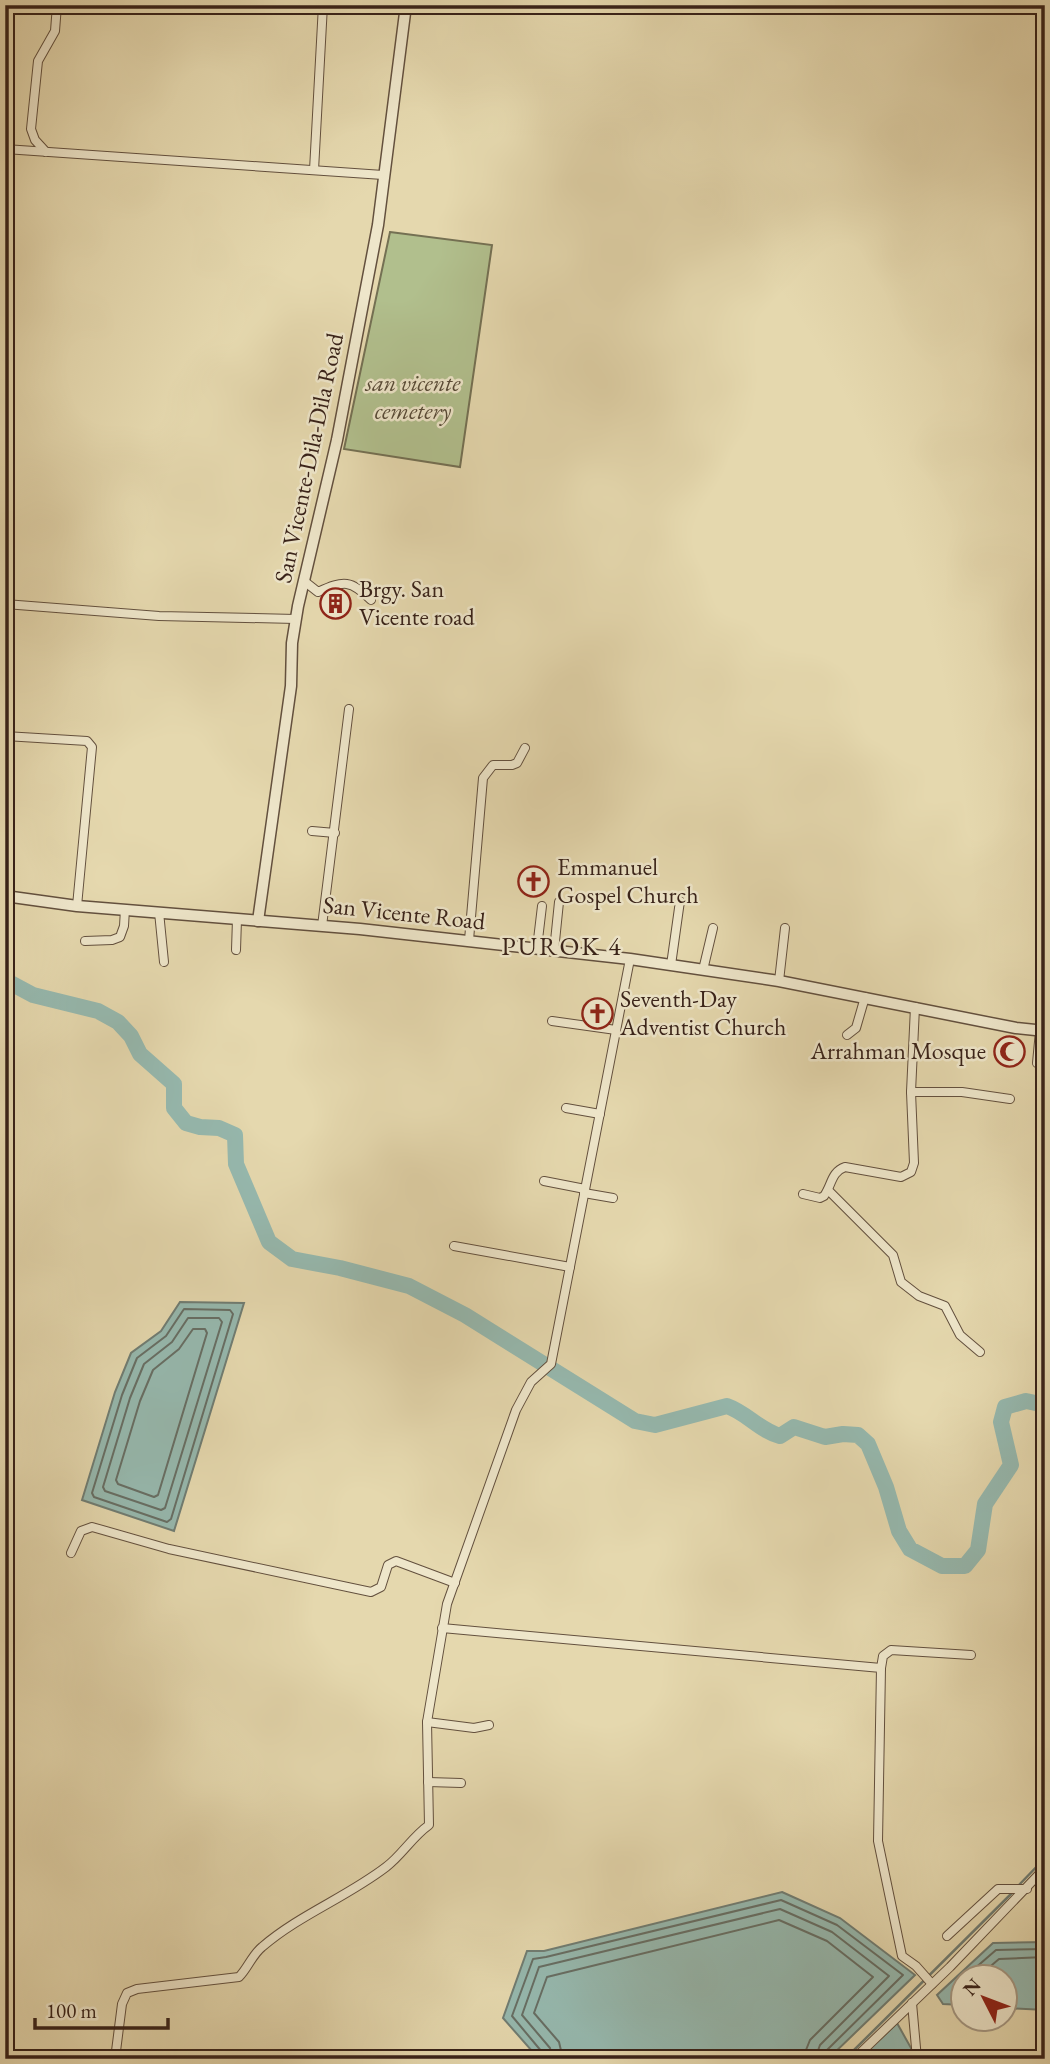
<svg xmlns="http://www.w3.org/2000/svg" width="1050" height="2064" font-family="'EB Garamond',serif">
	<rect width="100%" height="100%" fill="#e5d8ae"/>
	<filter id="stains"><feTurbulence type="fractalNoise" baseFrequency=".00286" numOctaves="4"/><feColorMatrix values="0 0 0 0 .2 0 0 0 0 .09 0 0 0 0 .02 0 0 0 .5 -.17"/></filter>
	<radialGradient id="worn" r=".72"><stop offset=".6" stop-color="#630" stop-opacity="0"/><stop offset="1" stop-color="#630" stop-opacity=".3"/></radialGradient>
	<polygon fill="#b1bf8d" stroke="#747053" stroke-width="2" points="390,232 492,245 460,467 344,449"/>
	<g fill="#96b9af" stroke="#707d73" stroke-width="2">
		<polygon points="180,1302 244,1303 174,1531 82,1500 115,1392 131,1353 161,1331"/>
		<polygon points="782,1892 840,1918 915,1975 828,2059 539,2059 503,2018 527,1951 544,1951"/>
		<polygon points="1045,1942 1045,2010 1005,2008 1004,1976 962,1976 962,2005 943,2004 937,1995 993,1943"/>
		<polygon points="897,2023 911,2048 912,2059 858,2059"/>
	</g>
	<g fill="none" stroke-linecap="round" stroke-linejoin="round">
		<g stroke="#676e64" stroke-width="2">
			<polygon points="184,1309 230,1310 233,1314 171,1519 167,1522 94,1497 92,1493 122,1395 137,1358 166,1336"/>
			<polygon points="188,1318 219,1318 222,1322 165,1508 161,1510 105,1491 103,1487 130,1398 144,1364 172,1342"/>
			<polygon points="193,1329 205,1329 207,1333 158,1495 154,1497 118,1484 116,1480 140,1401 153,1370 179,1349"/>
			<polyline points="966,1976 996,1950 1045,1949"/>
			<polyline points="979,1976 999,1959 1045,1957"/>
			<polyline points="544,2059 542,2052 512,2016 533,1959 546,1957 781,1900 837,1925 903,1975 826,2051 824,2059"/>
			<polyline points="552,2059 550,2048 522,2015 539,1967 780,1909 832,1932 889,1976 820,2045 815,2059"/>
			<polyline points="563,2059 559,2042 534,2013 547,1977 779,1920 827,1941 873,1977 810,2040 806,2050 805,2059"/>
		</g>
		<g stroke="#707d73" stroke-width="2.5">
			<polyline points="1018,1886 1045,1858"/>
			<polyline points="845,2059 1014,1891"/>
		</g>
		<path stroke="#96b9af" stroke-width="16" d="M5,980l28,15 65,16 20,11 13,14 9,18 34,30v24l12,15 14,4 19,1 16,7 1,29 33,78 23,17 48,9 69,18 56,29 170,106 20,4 72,-19c20,7 32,24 53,30l14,-9 31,10 18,-3 15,1 10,9 18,43 13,44 11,18 32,17h23l13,-16 7,-46 26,-39 -10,-43 4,-15 21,-6 19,4"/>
		<defs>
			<g id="minor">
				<polyline points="5,149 383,175"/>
				<polyline points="46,152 35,140 31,129 38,61 55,31 57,5"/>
				<polyline points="314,170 323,5"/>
				<path d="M304,581l14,11c26,-12 33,-12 53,8"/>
				<polyline points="5,604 159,616 296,619"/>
				<polyline points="5,736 87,741 92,747 77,906"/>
				<polyline points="312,831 335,833"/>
				<polyline points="159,912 164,962"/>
				<polyline points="322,926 349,709"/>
				<polyline points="469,940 483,778 493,765 512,765 517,763 525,748"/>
				<polyline points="85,941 112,940 120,937 124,926 125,909"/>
				<polyline points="537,948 542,906"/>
				<polyline points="236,950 237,919"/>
				<polyline points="554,951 559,902"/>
				<polyline points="671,965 680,901"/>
				<polyline points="703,970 713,928"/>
				<polyline points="779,981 785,928"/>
				<polyline points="552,1021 616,1030"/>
				<polyline points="847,1035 856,1028 865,997"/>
				<polyline points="1037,1063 1040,1031"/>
				<polyline points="911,1092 962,1092 1010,1099"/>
				<polyline points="566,1108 600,1114"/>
				<polyline points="544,1181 585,1189"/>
				<polyline points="828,1190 893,1255 901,1282 919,1296 945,1306 960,1335 980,1352"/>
				<polyline points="584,1193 613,1198"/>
				<path d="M803,1194l17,4 4,-2c8,-11 7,-24 21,-29l56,10 10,-5 3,-9 -3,-71 4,-85"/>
				<polyline points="454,1246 570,1267"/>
				<polyline points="71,1553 81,1531 92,1527 169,1549 371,1592 381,1587 388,1565 396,1561 455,1583"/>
				<polyline points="442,1628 881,1668 878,1841 902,1956 916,1966 932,1984"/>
				<polyline points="881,1668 883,1656 891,1650 971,1655"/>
				<polyline points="427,1722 474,1728 489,1725"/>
				<polyline points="428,1782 461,1783"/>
				<polyline points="947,1936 998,1889 1027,1889"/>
				<polyline points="912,2003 917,2059"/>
				<path d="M115,2059l7,-55 5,-11 10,-4 102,-12c9,-9 13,-22 23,-30 37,-32 85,-50 124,-80 16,-12 26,-30 43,-42l-2,-103 20,-118 69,-194 15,-28 20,-18 79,-405"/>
				<polyline points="854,2059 950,1967 1045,1868"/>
			</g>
			<g id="tertiary">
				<polyline points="5,896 77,906 360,929 630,959 779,981 1016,1028 1045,1031"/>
				<polyline points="258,921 291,686 292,643 298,606 337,440 378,225 406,5"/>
			</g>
		</defs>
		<use href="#minor" stroke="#63503e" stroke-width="10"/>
		<use href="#tertiary" stroke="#63503e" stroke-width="13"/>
		<use href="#minor" stroke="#eee6ca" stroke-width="8"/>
		<use href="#tertiary" stroke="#eee6ca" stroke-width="10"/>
	</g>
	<defs>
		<symbol id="building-ring" viewBox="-11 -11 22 22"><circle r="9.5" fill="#eee6ca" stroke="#8f2418" stroke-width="1.5"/><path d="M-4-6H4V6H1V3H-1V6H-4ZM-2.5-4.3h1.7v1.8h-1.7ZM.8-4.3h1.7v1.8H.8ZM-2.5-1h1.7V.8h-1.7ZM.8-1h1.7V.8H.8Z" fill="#8f2418"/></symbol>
		<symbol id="church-ring" viewBox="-11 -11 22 22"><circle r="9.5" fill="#eee6ca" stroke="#8f2418" stroke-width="1.5"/><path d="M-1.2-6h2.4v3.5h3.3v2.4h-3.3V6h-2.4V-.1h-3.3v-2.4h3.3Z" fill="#8f2418"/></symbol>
		<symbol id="mosque-ring" viewBox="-11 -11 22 22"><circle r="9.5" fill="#eee6ca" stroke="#8f2418" stroke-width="1.5"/><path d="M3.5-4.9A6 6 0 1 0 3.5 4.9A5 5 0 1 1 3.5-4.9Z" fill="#8f2418"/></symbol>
	</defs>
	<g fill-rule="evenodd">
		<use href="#building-ring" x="318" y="586" width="35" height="35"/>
		<use href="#church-ring" x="516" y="864" width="35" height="35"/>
		<use href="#church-ring" x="580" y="996" width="35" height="35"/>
		<use href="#mosque-ring" x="992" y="1034" width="35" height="35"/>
	</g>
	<g text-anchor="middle" stroke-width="5" stroke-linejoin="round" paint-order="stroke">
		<g font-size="24" font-style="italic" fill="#564936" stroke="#eee6ca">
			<text x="413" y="391">san vicente<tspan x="413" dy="28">cemetery</tspan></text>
		</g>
		<g font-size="24" fill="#382219" stroke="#eee6ca">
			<text transform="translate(309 458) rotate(-78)" y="8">San Vicente-Dila-Dila Road</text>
			<text transform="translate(404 913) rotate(6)" y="8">San Vicente Road</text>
		</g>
		<g font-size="24" fill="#382219" stroke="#eee6ca" text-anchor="start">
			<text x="359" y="597">Brgy. San<tspan x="359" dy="28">Vicente road</tspan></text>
			<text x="557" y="875">Emmanuel<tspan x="557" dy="28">Gospel Church</tspan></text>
			<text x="620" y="1007">Seventh-Day<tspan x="620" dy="28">Adventist Church</tspan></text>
			<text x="986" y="1059" text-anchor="end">Arrahman Mosque</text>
		</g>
		<g font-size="26" letter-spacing="2" fill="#382219" stroke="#eee6ca">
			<text x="562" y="955">PUROK 4</text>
		</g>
	</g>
	<rect width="1050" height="2064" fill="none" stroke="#e5d8ae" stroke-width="28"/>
	<rect x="7" y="7" width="1036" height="2050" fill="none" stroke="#382219" stroke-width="3.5"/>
	<rect x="14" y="14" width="1022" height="2036" fill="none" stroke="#382219" stroke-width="2"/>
	<g transform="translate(984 1998) rotate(312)"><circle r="33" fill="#eee6ca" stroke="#a59883" stroke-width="2"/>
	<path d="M0-5L12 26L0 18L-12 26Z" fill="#8f2418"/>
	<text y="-10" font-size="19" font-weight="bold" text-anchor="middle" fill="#382219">N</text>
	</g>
	<path d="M35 2018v10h133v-10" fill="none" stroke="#382219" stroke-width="3.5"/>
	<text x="46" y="2018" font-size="21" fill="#382219" stroke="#eee6ca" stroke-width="5" paint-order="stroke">100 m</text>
	<rect width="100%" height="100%" filter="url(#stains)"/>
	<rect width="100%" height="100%" fill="url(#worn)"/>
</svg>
